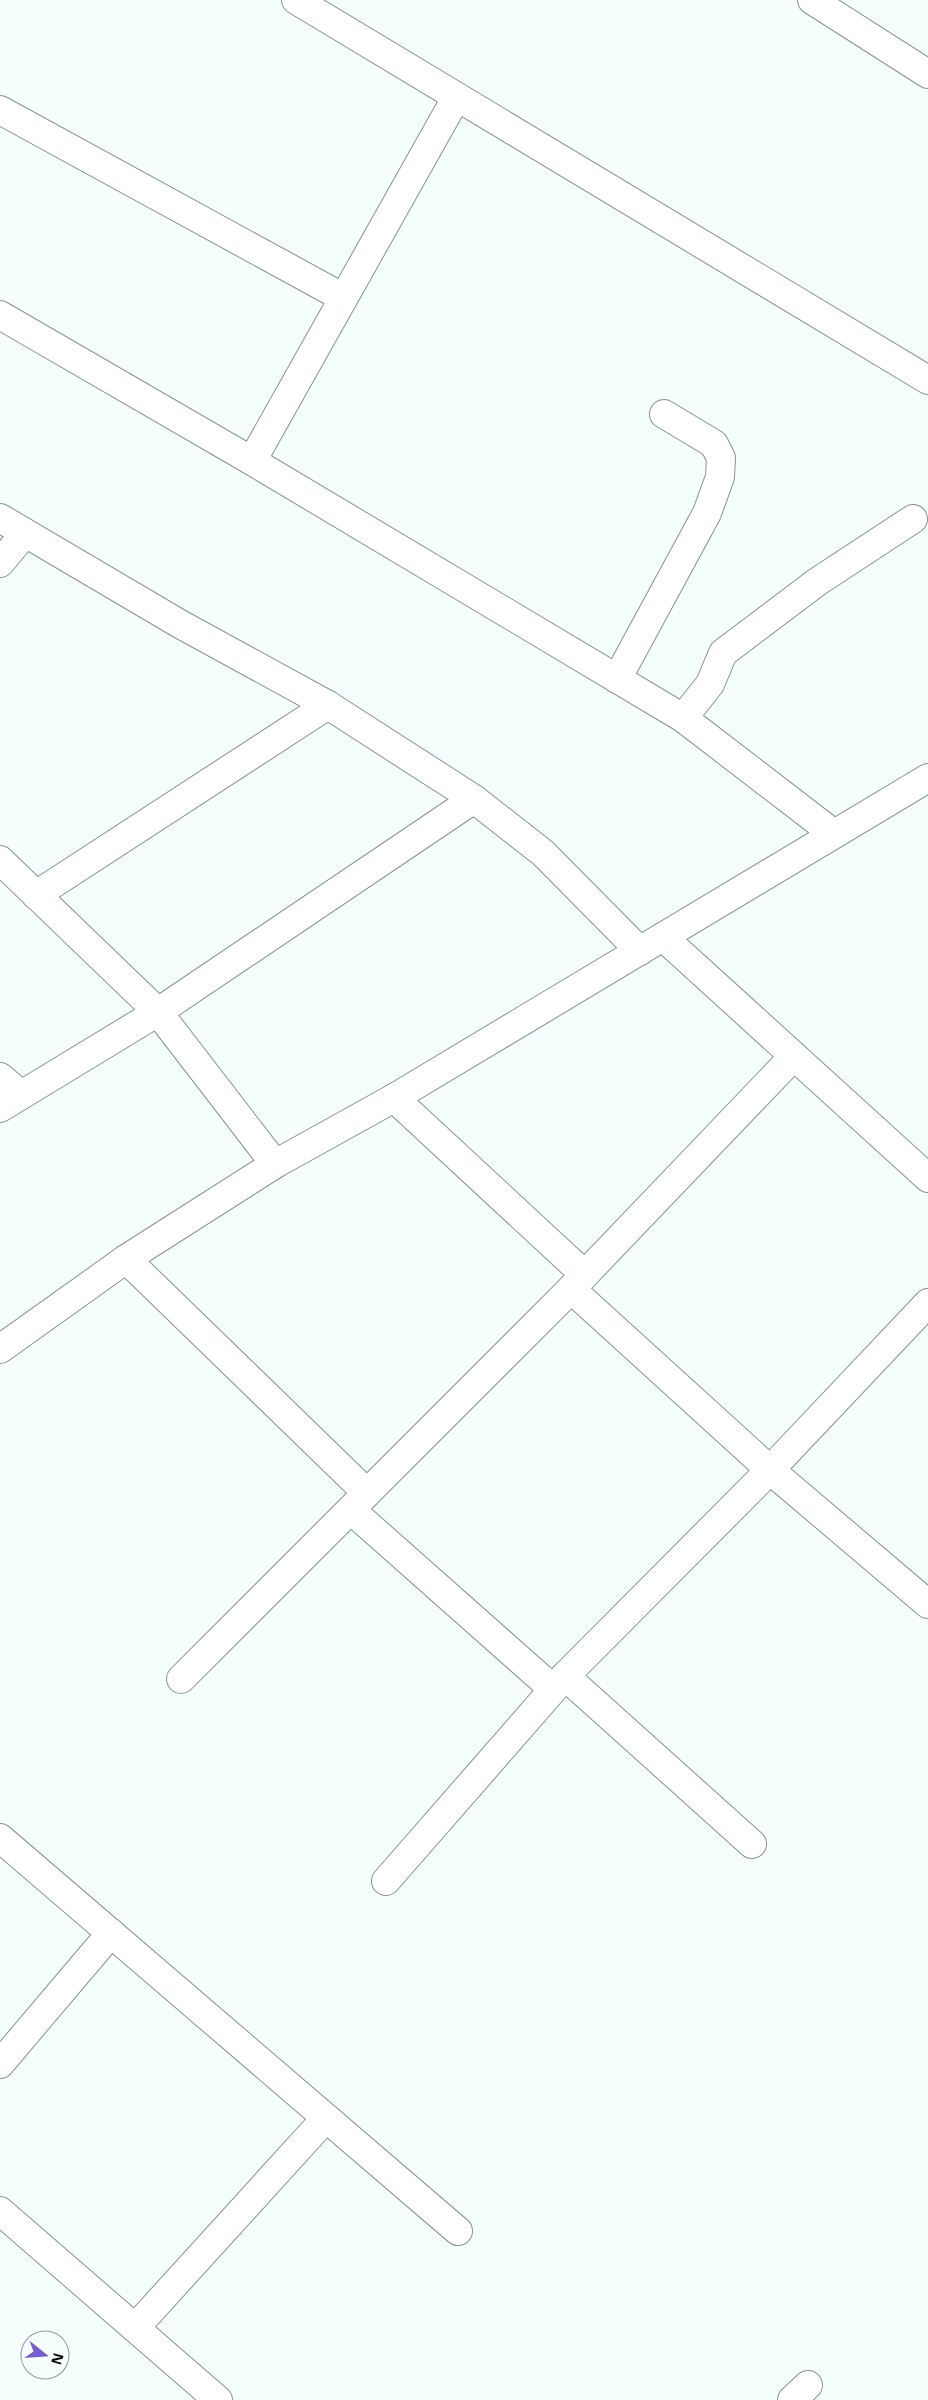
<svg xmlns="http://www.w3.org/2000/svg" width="928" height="2400" font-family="'Open Sans',sans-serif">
	<rect width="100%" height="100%" fill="#f4fefd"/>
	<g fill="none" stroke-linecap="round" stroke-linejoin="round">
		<defs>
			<g id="minor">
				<polyline points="296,0 928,380"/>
				<polyline points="812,0 928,74"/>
				<polyline points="0,110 342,297"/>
				<polyline points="0,315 252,461 683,718 834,834"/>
				<polyline points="252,461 456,98"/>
				<polyline points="0,518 180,624 328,705 474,799 543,853 640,951"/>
				<polyline points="0,563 25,533"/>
				<polyline points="617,679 707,513 720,477 721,458 714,444 664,414"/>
				<polyline points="683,718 710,684 723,653 817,582 913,519"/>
				<polyline points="0,860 158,1012 275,1164"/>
				<polyline points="36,895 328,705"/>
				<polyline points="663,937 928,1178"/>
				<polyline points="0,1077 21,1095"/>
				<polyline points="394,1098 584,1274"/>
				<polyline points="0,1108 158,1012 474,799"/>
				<polyline points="126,1259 367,1493"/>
				<polyline points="571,1289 770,1470 928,1604"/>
				<polyline points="0,1349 126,1259 275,1164 394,1098 928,778"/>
				<polyline points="351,1510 553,1689"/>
				<polyline points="565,1676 752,1844"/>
				<polyline points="181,1679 571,1289 794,1056"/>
				<polyline points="0,1838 458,2231"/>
				<polyline points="386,1881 565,1676 770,1470 928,1303"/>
				<polyline points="0,2064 111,1933"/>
				<polyline points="0,2211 218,2400"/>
				<polyline points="135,2328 326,2118"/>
				<polyline points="792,2400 808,2385"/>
			</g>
		</defs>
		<use href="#minor" stroke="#899291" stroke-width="30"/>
		<use href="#minor" stroke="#fff" stroke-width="28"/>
	</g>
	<g transform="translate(45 2355) rotate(107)"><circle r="24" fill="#f4fefd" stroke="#969d9d"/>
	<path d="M0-4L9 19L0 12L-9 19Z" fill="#745bd5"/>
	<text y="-8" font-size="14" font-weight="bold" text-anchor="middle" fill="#090c0c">N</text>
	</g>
</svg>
